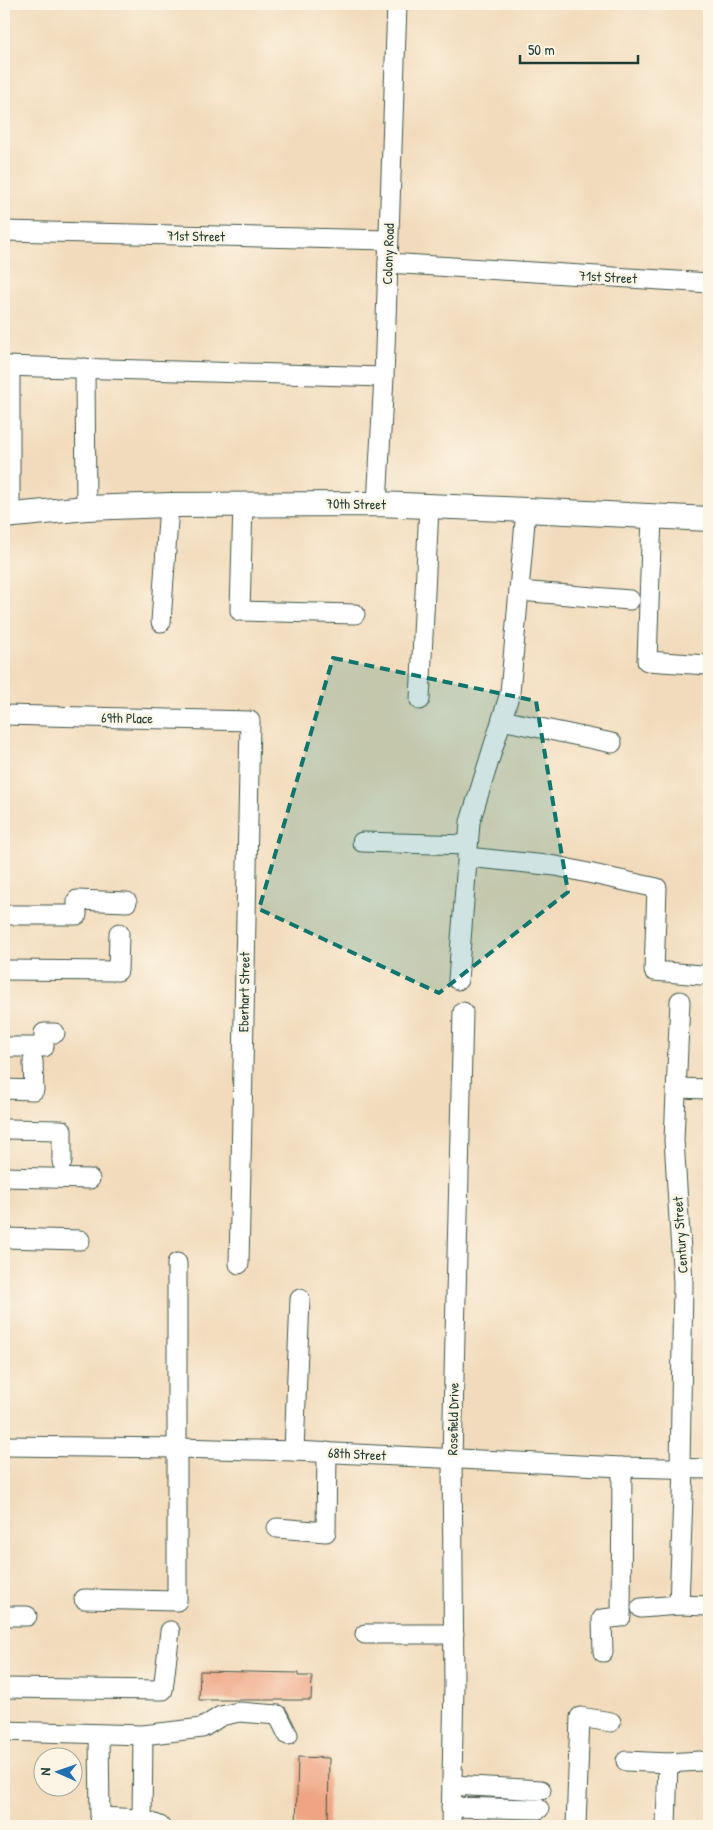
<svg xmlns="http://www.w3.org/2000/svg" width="713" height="1830" font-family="'Patrick Hand',sans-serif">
	<rect width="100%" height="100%" fill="#fcf5e5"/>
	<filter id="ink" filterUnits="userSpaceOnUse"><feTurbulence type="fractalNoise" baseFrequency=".02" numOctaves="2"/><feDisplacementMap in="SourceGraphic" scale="10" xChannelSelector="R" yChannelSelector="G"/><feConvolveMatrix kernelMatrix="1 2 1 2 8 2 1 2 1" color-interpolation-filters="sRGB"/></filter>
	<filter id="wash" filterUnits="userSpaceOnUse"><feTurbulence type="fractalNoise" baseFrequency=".0096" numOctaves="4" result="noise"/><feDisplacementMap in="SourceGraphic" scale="20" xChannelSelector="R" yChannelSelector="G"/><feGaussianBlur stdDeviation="1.12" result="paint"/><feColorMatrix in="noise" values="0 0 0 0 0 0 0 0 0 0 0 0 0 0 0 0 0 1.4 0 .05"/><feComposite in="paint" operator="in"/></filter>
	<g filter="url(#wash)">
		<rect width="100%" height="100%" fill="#f2dbbc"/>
		<g id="blocks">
			<g fill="#efa584">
				<polygon points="200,1671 298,1673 298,1676 312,1676 311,1700 199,1700"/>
				<polygon points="298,1757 329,1758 328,1826 296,1826"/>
			</g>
		</g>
	</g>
	<g filter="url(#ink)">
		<use href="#blocks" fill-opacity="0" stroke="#3f5548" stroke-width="1"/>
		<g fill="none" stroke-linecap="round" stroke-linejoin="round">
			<defs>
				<g id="minor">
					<polyline points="4,231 388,240"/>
					<polyline points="388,263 709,283"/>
					<polyline points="4,366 384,377"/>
					<polyline points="10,366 10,514"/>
					<polyline points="85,368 86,508"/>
					<polyline points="243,504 240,611 355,614"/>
					<polyline points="377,504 384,377 397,4"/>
					<polyline points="652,516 647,661 707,665"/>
					<polyline points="519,591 630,600"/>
					<polyline points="161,622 169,505"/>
					<polyline points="420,700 429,506"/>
					<polyline points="4,715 250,721 239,1264"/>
					<polyline points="502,720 612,743"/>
					<polyline points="362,842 468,845"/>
					<polyline points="467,857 556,866 657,888 654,971 701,975"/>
					<polyline points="4,915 77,915 77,900 127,902"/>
					<polyline points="4,970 118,971 119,933"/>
					<polyline points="458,980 470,822 510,693 526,510"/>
					<polyline points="680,1001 674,1140 683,1282 680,1468"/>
					<polyline points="4,1047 44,1047 44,1033 55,1033"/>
					<polyline points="677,1088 709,1089"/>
					<polyline points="4,1089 34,1090 33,1061"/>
					<polyline points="4,1129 62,1130 62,1162"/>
					<polyline points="4,1177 90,1179"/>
					<polyline points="4,1238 80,1240"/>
					<polyline points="4,1446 177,1448 294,1451 622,1467 709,1469"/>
					<polyline points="294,1451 300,1299"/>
					<polyline points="277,1528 326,1532 327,1452"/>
					<polyline points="84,1599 177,1601 177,1263"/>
					<polyline points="679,1605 709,1606"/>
					<polyline points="641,1608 679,1605 684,1468"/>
					<polyline points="4,1616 27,1616"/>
					<polyline points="365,1634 454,1634"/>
					<polyline points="603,1652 602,1619 621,1617 622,1467"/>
					<polyline points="4,1688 163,1690 170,1631"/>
					<polyline points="4,1731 143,1735 202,1728 221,1716 239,1712 278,1715 288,1735"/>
					<polyline points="99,1734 100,1817 142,1819 143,1735"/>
					<polyline points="626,1761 668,1763"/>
					<polyline points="452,1785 541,1790"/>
					<polyline points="451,1807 539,1809"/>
					<polyline points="142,1819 160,1826"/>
					<polyline points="451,1826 454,1685 452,1458 463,1012"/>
					<polyline points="576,1826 580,1717 611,1722"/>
					<polyline points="666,1826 668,1763 700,1761"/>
				</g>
				<polyline id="major" points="4,516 86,508 169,505 377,504 526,510 709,519"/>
			</defs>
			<use href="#minor" stroke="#3f5548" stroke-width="21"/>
			<use href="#major" stroke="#3f5548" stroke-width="26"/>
			<use href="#minor" stroke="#fff" stroke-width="19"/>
			<use href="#major" stroke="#fff" stroke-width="24"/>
		</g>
	</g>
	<path fill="#0f766e" fill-opacity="0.2" stroke="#0f766e" stroke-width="4" stroke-dasharray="10 6" stroke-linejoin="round" d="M333,658l203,43 32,191 -129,101 -180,-84z"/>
	<g text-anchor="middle" stroke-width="5" stroke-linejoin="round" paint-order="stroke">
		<g font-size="14" fill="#1f3d34" stroke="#fcf5e5">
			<text transform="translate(196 236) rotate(1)" y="5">71st Street</text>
			<text transform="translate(388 254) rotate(-88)" y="5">Colony Road</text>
			<text transform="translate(608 277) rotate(3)" y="5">71st Street</text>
			<text transform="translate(356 504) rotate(1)" y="5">70th Street</text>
			<text transform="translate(127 718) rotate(1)" y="5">69th Place</text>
			<text transform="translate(244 992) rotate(-89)" y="5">Eberhart Street</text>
			<text transform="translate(680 1235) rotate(-94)" y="5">Century Street</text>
			<text transform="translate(453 1419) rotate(-89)" y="5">Rosefield Drive</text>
			<text transform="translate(357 1454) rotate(3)" y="5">68th Street</text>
		</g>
	</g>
	<rect width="713" height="1830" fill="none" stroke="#fcf5e5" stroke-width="20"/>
	<g transform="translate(58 1772) rotate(272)"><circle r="24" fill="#fcf5e5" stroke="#a4ab9e"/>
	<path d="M0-4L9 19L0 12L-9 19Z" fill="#1f6fb2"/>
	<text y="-8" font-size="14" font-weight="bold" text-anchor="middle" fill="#1f3d34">N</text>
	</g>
	<path d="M520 55v8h118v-8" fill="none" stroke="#1f3d34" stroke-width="2.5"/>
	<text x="528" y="55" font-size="15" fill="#1f3d34" stroke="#fcf5e5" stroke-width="4" paint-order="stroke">50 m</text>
</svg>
